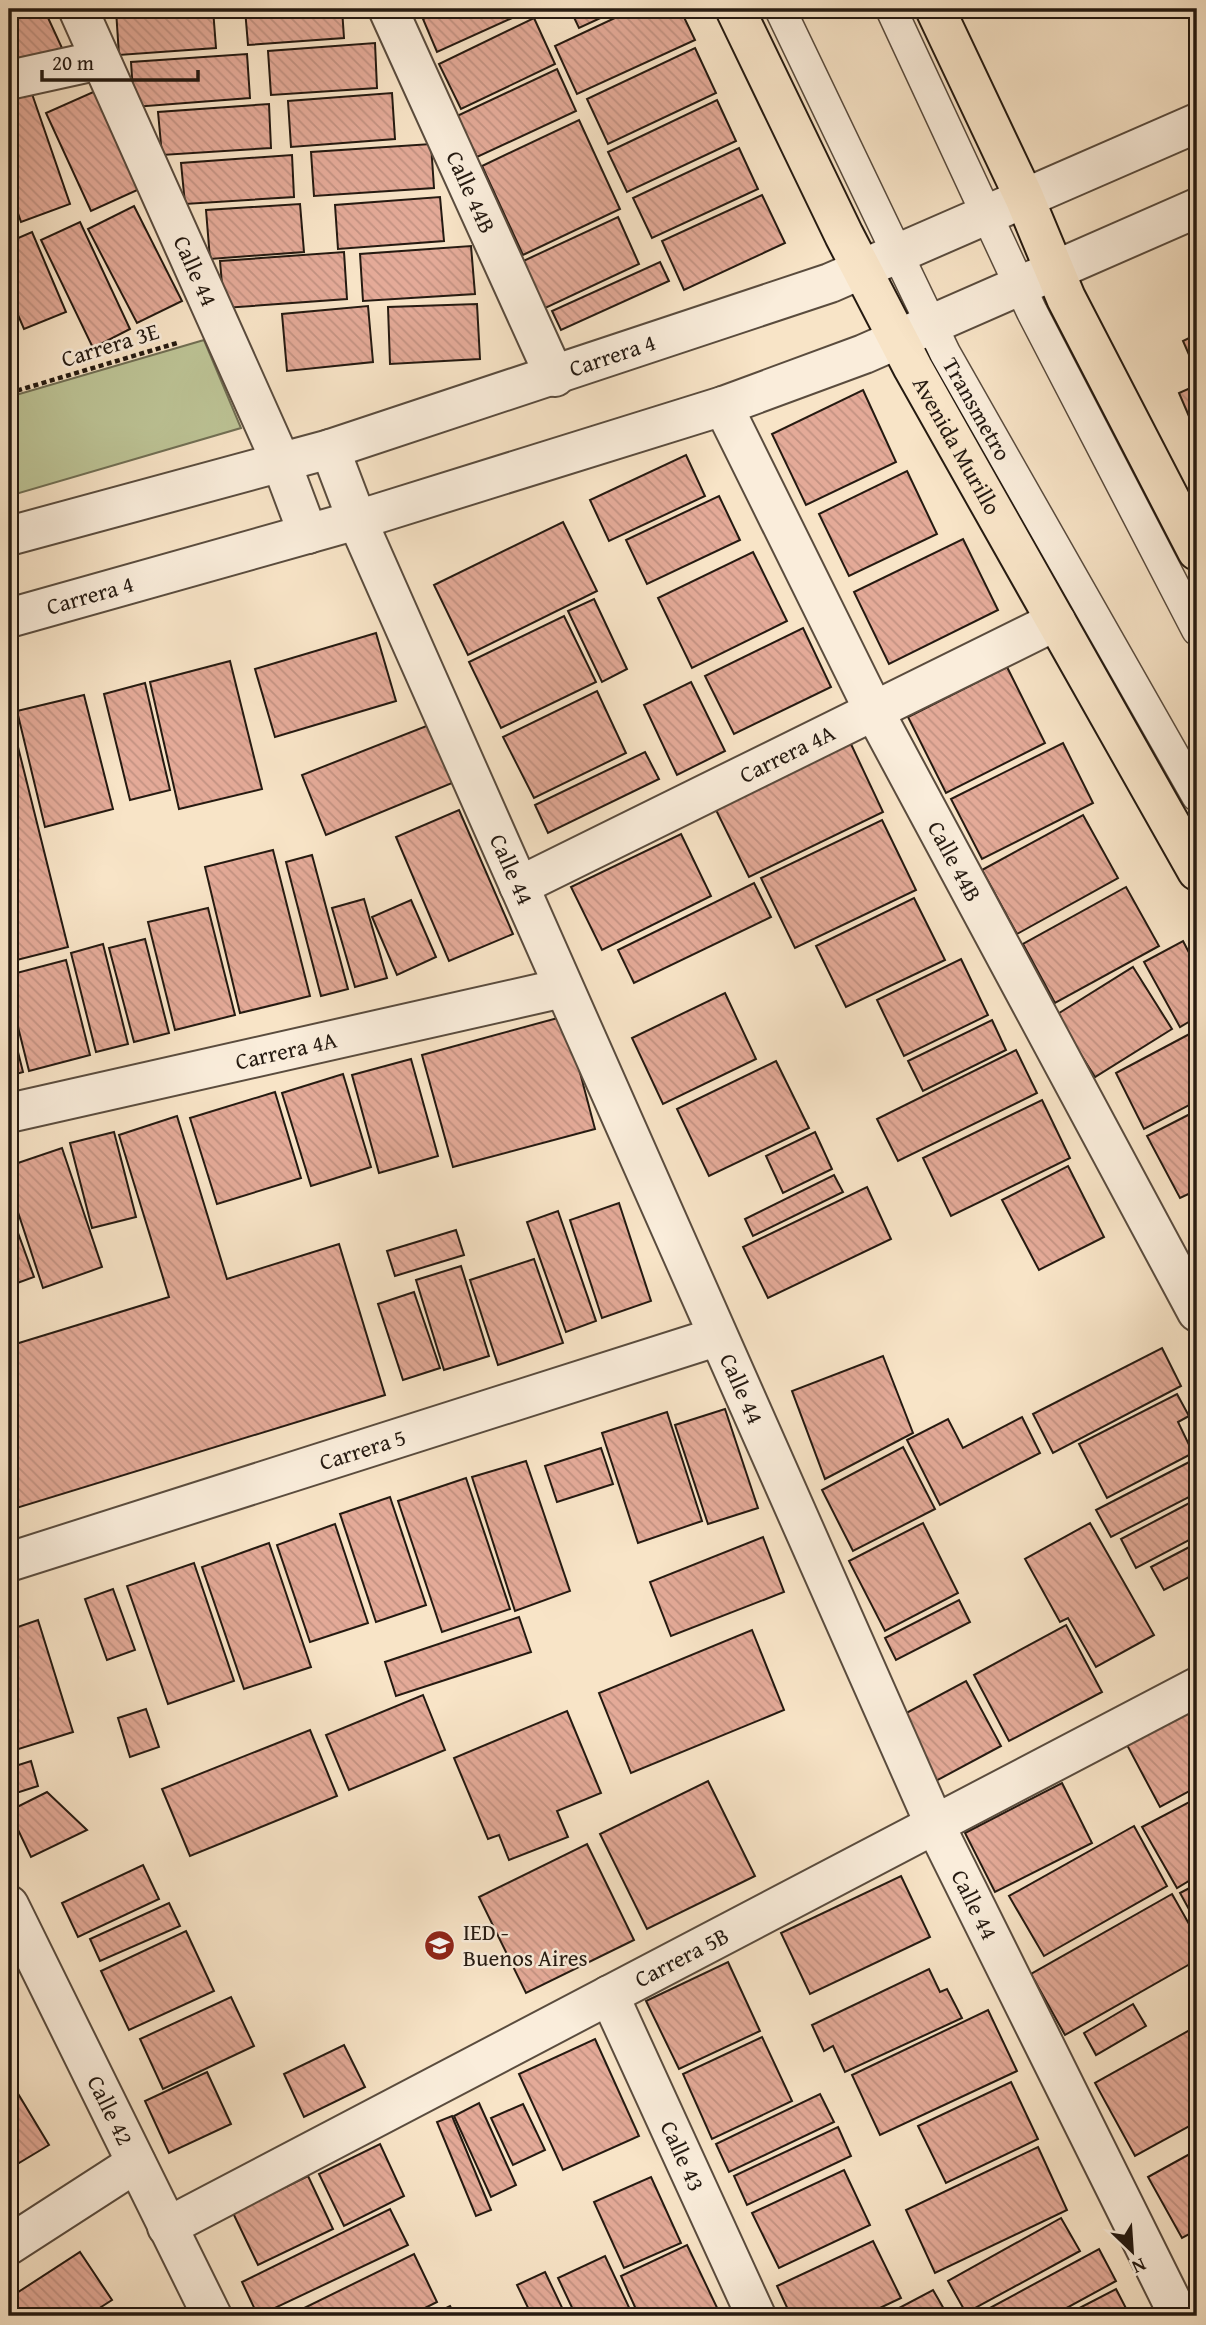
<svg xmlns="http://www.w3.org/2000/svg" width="1206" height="2325" font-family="'Gentium Book Plus',serif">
	<defs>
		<pattern id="building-back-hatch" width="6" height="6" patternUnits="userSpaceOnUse" patternTransform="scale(1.75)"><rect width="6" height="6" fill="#e4aa98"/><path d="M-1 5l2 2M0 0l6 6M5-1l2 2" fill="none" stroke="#c39282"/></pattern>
	</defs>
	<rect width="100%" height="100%" fill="#f8e4c7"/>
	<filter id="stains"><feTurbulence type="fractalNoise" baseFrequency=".00286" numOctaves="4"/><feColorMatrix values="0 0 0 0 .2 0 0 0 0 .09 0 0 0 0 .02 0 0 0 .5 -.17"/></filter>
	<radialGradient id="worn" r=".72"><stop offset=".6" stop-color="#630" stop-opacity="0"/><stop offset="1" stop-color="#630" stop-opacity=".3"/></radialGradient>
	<polygon fill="#bdc496" stroke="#716f54" stroke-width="2" points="204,340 241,428 9,496 9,397"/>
	<g fill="url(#building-back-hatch)" stroke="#251a11" stroke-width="2">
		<polygon points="9,9 44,9 62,48 12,72 9,65"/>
		<polygon points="213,9 216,48 119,55 116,10"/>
		<polygon points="245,9 342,9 344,38 248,45"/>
		<polygon points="445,9 532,9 437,52 423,19"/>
		<polygon points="570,9 620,9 579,28"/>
		<polygon points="634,9 680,9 695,40 577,94 555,46"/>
		<polygon points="534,18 555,64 461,109 439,64"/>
		<polygon points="375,43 377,88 271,95 268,51"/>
		<polygon points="695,48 716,93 608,144 587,99"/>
		<polygon points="247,54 250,98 134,107 131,62"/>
		<polygon points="557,69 576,111 477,157 457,116"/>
		<polygon points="100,89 144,187 91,211 46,113"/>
		<polygon points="31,91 70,204 21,222 9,187 9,99"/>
		<polygon points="392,93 395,139 291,147 288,101"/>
		<polygon points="717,100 736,141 627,192 608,152"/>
		<polygon points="269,104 271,148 162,155 158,112"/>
		<polygon points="579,120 620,209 523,255 482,166"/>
		<polygon points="431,144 434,188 314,196 311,152"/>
		<polygon points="739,148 758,189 652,238 633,198"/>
		<polygon points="292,155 294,197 185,204 181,163"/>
		<polygon points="762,195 785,243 684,290 662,241"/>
		<polygon points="440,197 444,241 338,249 335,205"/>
		<polygon points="300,204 304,252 210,259 206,210"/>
		<polygon points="134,206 182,301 137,323 88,229"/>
		<polygon points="618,217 639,264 541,310 519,263"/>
		<polygon points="80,222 130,329 93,348 41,240"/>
		<polygon points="32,232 66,312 24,329 9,294 9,242"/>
		<polygon points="471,246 475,294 363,301 360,254"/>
		<polygon points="344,252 347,299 224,308 220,261"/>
		<polygon points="660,262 669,281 561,330 552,311"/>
		<polygon points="477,304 480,359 390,364 388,307"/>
		<polygon points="368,306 373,362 287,371 282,314"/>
		<polygon points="1197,334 1197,373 1183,341"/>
		<polygon points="1197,385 1197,435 1179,393"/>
		<polygon points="863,390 896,462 806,505 772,434"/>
		<polygon points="686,455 705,496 609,541 590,500"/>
		<polygon points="907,471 937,534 849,576 819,514"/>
		<polygon points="719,496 740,540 647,584 626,540"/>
		<polygon points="563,522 597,591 468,655 434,585"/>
		<polygon points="963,539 998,610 889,664 854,592"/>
		<polygon points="753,552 787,621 692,668 658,598"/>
		<polygon points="594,599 627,669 602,682 568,611"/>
		<polygon points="564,616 596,682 501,728 469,662"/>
		<polygon points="803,628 831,687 734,734 705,676"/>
		<polygon points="376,633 396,701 275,737 255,669"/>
		<polygon points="230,661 262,789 179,809 150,682"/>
		<polygon points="1007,667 1045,743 946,793 908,717"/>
		<polygon points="691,682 725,751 677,775 644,705"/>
		<polygon points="145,683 170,790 130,800 104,694"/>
		<polygon points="597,691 626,753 534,798 503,737"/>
		<polygon points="84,695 113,809 45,827 17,711"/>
		<polygon points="9,711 68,947 9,962"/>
		<polygon points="434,723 457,781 326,835 302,775"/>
		<polygon points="850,742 883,812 749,877 715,808"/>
		<polygon points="1063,743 1093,803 982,859 951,799"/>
		<polygon points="645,752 659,779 548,833 535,805"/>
		<polygon points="459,810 513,934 449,961 396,837"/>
		<polygon points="1083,815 1118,878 1017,934 982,870"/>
		<polygon points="882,820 916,890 795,948 761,878"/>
		<polygon points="681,834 711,896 602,950 571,887"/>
		<polygon points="273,850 310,996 240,1013 205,867"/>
		<polygon points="312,855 348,989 321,996 286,862"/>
		<polygon points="754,883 771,917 634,983 618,950"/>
		<polygon points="1126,887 1159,946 1055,1003 1023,944"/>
		<polygon points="914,898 945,960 846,1007 816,946"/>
		<polygon points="364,899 387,978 355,987 332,908"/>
		<polygon points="411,900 436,957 397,975 372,917"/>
		<polygon points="208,908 235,1015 175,1030 148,922"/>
		<polygon points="145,939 169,1033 134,1042 109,948"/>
		<polygon points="1183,941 1197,968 1197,1017 1180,1027 1144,962"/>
		<polygon points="103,944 128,1044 96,1052 71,953"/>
		<polygon points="961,959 988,1015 904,1056 877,1000"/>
		<polygon points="66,960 90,1055 29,1071 9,991 9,975"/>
		<polygon points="1133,967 1172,1029 1095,1077 1056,1015"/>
		<polygon points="725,993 756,1059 663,1104 632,1038"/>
		<polygon points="9,1016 23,1072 9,1076"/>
		<polygon points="565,1016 595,1129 453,1167 422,1055"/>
		<polygon points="992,1020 1006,1050 923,1091 908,1061"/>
		<polygon points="1197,1030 1197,1101 1144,1129 1116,1073"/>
		<polygon points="1016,1050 1037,1093 898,1161 877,1119"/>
		<polygon points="411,1059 438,1156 379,1173 352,1075"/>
		<polygon points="776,1061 809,1128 709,1176 677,1109"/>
		<polygon points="343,1074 371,1167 311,1186 282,1093"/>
		<polygon points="275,1092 301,1178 217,1204 190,1118"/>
		<polygon points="1042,1100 1070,1158 951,1216 923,1158"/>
		<polygon points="1194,1112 1197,1119 1197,1190 1180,1198 1147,1136"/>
		<polygon points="177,1116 227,1279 339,1244 385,1395 10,1510 9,1346 169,1297 119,1135"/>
		<polygon points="114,1132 136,1217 92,1228 70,1143"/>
		<polygon points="815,1132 832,1169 783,1193 766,1156"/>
		<polygon points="62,1148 102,1267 43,1288 9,1185 9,1166"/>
		<polygon points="1068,1166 1104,1237 1039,1270 1002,1200"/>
		<polygon points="834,1175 843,1192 753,1236 745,1219"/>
		<polygon points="867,1187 891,1239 768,1298 743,1247"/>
		<polygon points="1197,1201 1197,1220 1190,1205"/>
		<polygon points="619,1203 651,1301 602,1318 570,1220"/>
		<polygon points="9,1208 34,1277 9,1286"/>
		<polygon points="558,1211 596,1321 566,1332 527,1222"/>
		<polygon points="456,1230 464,1255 395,1276 387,1251"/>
		<polygon points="534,1259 563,1343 498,1365 470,1280"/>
		<polygon points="461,1266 489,1356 444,1370 416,1280"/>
		<polygon points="414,1292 440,1368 403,1380 378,1304"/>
		<polygon points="1162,1348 1181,1386 1053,1453 1033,1414"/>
		<polygon points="883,1356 913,1433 825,1479 792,1391"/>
		<polygon points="1177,1394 1189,1416 1178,1422 1193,1453 1107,1498 1079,1444"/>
		<polygon points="725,1409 758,1508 708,1524 675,1425"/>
		<polygon points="667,1412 702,1521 638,1543 602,1433"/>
		<polygon points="1022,1417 1040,1453 940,1505 907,1440 948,1419 963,1448"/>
		<polygon points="903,1447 935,1509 853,1551 822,1490"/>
		<polygon points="601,1448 613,1484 557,1502 545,1466"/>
		<polygon points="1197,1458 1197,1493 1111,1537 1096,1510"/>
		<polygon points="526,1461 570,1591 515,1611 472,1477"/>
		<polygon points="466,1478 510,1609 442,1632 398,1501"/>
		<polygon points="390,1497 426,1605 376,1622 340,1514"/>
		<polygon points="1197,1499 1197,1536 1136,1568 1121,1539"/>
		<polygon points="923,1523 958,1593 885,1631 849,1561"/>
		<polygon points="1090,1523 1154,1635 1096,1667 1068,1618 1060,1622 1025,1559"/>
		<polygon points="335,1524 368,1623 310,1642 277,1545"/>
		<polygon points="763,1537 784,1592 671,1636 650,1582"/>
		<polygon points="269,1543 311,1667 244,1689 202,1567"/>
		<polygon points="1197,1543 1197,1573 1164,1590 1151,1567"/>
		<polygon points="194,1563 234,1681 168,1704 127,1586"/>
		<polygon points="113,1589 135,1650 107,1660 85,1599"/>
		<polygon points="959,1600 970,1622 896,1660 885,1638"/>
		<polygon points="519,1617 531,1652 396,1696 385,1662"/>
		<polygon points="38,1620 73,1732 9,1752 9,1630"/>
		<polygon points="1066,1625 1102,1692 1009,1741 974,1675"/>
		<polygon points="752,1630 784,1710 631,1773 599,1693"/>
		<polygon points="966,1681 1001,1746 932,1783 897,1718"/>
		<polygon points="423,1695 445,1750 349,1790 326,1735"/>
		<polygon points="146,1709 159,1747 130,1757 118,1718"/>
		<polygon points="1188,1710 1197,1728 1197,1797 1193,1789 1160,1807 1127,1745"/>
		<polygon points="567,1711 601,1793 557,1811 568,1837 509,1860 499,1835 488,1839 454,1758"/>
		<polygon points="310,1730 337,1796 190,1856 162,1789"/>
		<polygon points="31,1761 38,1786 10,1795 9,1768"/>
		<polygon points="708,1781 755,1876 647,1929 600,1834"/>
		<polygon points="1062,1783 1092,1843 995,1892 965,1833"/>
		<polygon points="47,1792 87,1830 31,1857 9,1811"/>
		<polygon points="1193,1800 1197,1808 1197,1876 1177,1888 1142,1827"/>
		<polygon points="1134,1826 1167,1886 1044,1956 1009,1896"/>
		<polygon points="587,1844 634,1940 526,1993 479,1897"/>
		<polygon points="143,1865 159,1899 78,1937 62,1903"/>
		<polygon points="901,1876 930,1937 810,1994 781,1933"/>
		<polygon points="1197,1884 1197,1921 1196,1922 1180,1893"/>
		<polygon points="1172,1894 1197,1938 1197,1960 1065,2035 1031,1974"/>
		<polygon points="169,1903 180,1926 100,1961 90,1939"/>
		<polygon points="186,1931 214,1991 129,2030 101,1971"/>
		<polygon points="728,1962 760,2031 679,2069 646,2001"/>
		<polygon points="929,1969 940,1992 947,1989 962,2018 845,2072 833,2046 824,2051 812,2025"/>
		<polygon points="231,1997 254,2046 163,2089 140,2039"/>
		<polygon points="1133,2004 1146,2026 1096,2055 1084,2033"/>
		<polygon points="988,2010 1017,2071 880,2135 852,2075"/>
		<polygon points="1197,2026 1197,2122 1135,2156 1095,2083"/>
		<polygon points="762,2037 792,2101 712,2139 683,2074"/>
		<polygon points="595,2039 639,2136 563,2170 519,2074"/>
		<polygon points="344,2045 365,2087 304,2117 284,2074"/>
		<polygon points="207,2072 231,2124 169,2153 145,2101"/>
		<polygon points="1011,2082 1038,2139 946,2183 918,2126"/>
		<polygon points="14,2087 49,2145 9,2169 9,2091"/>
		<polygon points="820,2094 834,2122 729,2172 716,2144"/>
		<polygon points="479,2103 516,2185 491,2197 454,2116"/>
		<polygon points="523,2104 545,2150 513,2165 491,2118"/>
		<polygon points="452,2116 491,2210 476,2216 437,2122"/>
		<polygon points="838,2127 851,2156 747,2205 734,2176"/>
		<polygon points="380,2144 404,2196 344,2226 319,2174"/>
		<polygon points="1038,2147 1067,2210 935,2273 906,2210"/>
		<polygon points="1197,2150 1197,2230 1182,2238 1148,2177"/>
		<polygon points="844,2170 870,2225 779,2268 752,2213"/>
		<polygon points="308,2176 333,2229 258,2265 233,2213"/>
		<polygon points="651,2177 681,2243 624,2268 594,2202"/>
		<polygon points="390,2209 408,2245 258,2316 242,2282"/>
		<polygon points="1061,2218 1080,2251 966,2313 948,2281"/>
		<polygon points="873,2241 901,2298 863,2316 791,2316 777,2286"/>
		<polygon points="687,2245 721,2316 639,2316 621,2276"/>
		<polygon points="1099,2249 1116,2281 1052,2316 975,2316"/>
		<polygon points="80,2252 112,2300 87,2316 9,2316 9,2298"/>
		<polygon points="414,2254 437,2302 409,2316 288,2316"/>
		<polygon points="605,2256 633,2316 576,2316 558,2278"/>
		<polygon points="545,2272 566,2316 532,2316 517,2285"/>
		<polygon points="1116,2289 1130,2316 1064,2316"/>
		<polygon points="933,2290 948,2316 884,2316"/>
		<polygon points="450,2306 455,2316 430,2316"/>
		<polygon points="114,2309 119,2316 103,2316"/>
	</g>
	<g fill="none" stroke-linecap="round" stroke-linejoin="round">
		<defs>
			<g id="service">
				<path id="s1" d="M780,9l165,344 252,443"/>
				<polyline points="891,9 1032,312 1197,630"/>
			</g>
			<g id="minor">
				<path id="s2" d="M78,9l203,453 27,72"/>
				<path id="s3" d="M388,9l167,368"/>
				<polyline points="9,80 100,60"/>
				<path id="s4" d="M723,406l151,305 323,601"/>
				<path id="s5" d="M330,449l27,71 578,1305 244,491"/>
				<path id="s6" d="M519,886l537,-265"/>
				<path id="s7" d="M9,1113l554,-125"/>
				<path id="s8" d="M9,1562l707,-225"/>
				<path id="s9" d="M9,1905l203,411"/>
				<path id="s10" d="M609,1995l147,321"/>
				<path id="s11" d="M167,2227l1030,-540"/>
				<polyline points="9,2245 136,2163"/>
			</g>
			<g id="tertiary">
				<path id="s12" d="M9,536l321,-87 500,-166 367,-160"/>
				<path id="s13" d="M9,618l348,-98 366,-114 141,-52 333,-146"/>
			</g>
			<g id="primary">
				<path id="s14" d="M735,9l109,226 69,133 284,503"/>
				<polyline points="935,9 1024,197 1066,298 1197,551"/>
			</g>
		</defs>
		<use href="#service" stroke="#5a4c3e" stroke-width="33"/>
		<use href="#minor" stroke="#5a4c3e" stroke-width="42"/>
		<use href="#tertiary" stroke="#5a4c3e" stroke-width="42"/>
		<use href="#primary" stroke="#251a11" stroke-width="42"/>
		<polyline stroke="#251a11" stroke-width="4.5" stroke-dasharray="5 3.5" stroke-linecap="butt" points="9,393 177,343"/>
		<use href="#service" stroke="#faeddb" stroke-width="30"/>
		<use href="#minor" stroke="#faeddb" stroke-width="38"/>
		<use href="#tertiary" stroke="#faeddb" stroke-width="38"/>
		<use href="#primary" stroke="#f8e4c7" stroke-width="38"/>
	</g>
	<defs>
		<symbol id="school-disc" viewBox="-11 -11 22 22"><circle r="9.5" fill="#8f2418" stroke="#faeddb"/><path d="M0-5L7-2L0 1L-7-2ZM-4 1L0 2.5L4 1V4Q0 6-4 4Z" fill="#fff"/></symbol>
	</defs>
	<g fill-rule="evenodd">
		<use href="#school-disc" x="422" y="1928" width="35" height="35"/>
	</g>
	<g text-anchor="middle" stroke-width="5" stroke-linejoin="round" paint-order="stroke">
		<g font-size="23" fill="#251a11" stroke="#faeddb">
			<text dy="8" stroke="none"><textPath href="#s3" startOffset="201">Calle 44B</textPath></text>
			<text dy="8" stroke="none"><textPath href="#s2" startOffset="287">Calle 44</textPath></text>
			<text transform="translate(110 345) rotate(-17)" y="8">Carrera 3E</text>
			<text dy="8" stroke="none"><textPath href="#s12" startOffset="630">Carrera 4</textPath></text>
			<text dy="8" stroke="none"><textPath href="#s1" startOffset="446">Transmetro</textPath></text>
			<text dy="8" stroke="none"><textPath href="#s14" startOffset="490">Avenida Murillo</textPath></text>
			<text dy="8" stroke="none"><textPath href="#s13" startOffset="84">Carrera 4</textPath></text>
			<text dy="8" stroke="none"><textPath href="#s6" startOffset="299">Carrera 4A</textPath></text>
			<text dy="8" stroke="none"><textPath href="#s4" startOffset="511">Calle 44B</textPath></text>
			<text dy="8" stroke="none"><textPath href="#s5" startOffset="458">Calle 44</textPath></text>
			<text dy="8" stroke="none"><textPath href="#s7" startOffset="284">Carrera 4A</textPath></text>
			<text dy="8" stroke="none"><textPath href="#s5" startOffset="1026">Calle 44</textPath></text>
			<text dy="8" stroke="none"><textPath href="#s8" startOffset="371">Carrera 5</textPath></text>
			<text dy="8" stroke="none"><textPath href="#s5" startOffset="1592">Calle 44</textPath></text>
			<text dy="8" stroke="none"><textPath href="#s11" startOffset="581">Carrera 5B</textPath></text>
			<text dy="8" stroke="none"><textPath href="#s9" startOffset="229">Calle 42</textPath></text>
			<text dy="8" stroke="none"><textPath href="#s10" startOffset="177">Calle 43</textPath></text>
		</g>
		<g font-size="23" fill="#251a11" stroke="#faeddb" text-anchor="start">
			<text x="463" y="1940">IED -<tspan x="463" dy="26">Buenos Aires</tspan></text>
		</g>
	</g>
	<rect width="1206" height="2325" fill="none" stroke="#f8e4c7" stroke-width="35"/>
	<rect x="10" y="10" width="1185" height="2304" fill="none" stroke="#251a11" stroke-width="3.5"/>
	<rect x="18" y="18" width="1171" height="2290" fill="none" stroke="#251a11" stroke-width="2"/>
	<g transform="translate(1132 2251) rotate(155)" stroke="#faeddb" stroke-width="5" paint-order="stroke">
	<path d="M0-5L12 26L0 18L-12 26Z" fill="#251a11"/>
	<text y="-10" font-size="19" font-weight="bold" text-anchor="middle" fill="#251a11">N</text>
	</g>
	<path d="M42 70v10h156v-10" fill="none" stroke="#251a11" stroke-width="3.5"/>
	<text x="52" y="70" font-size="21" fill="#251a11" stroke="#faeddb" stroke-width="5" paint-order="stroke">20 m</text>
	<rect width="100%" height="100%" filter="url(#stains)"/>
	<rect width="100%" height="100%" fill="url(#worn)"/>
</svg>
